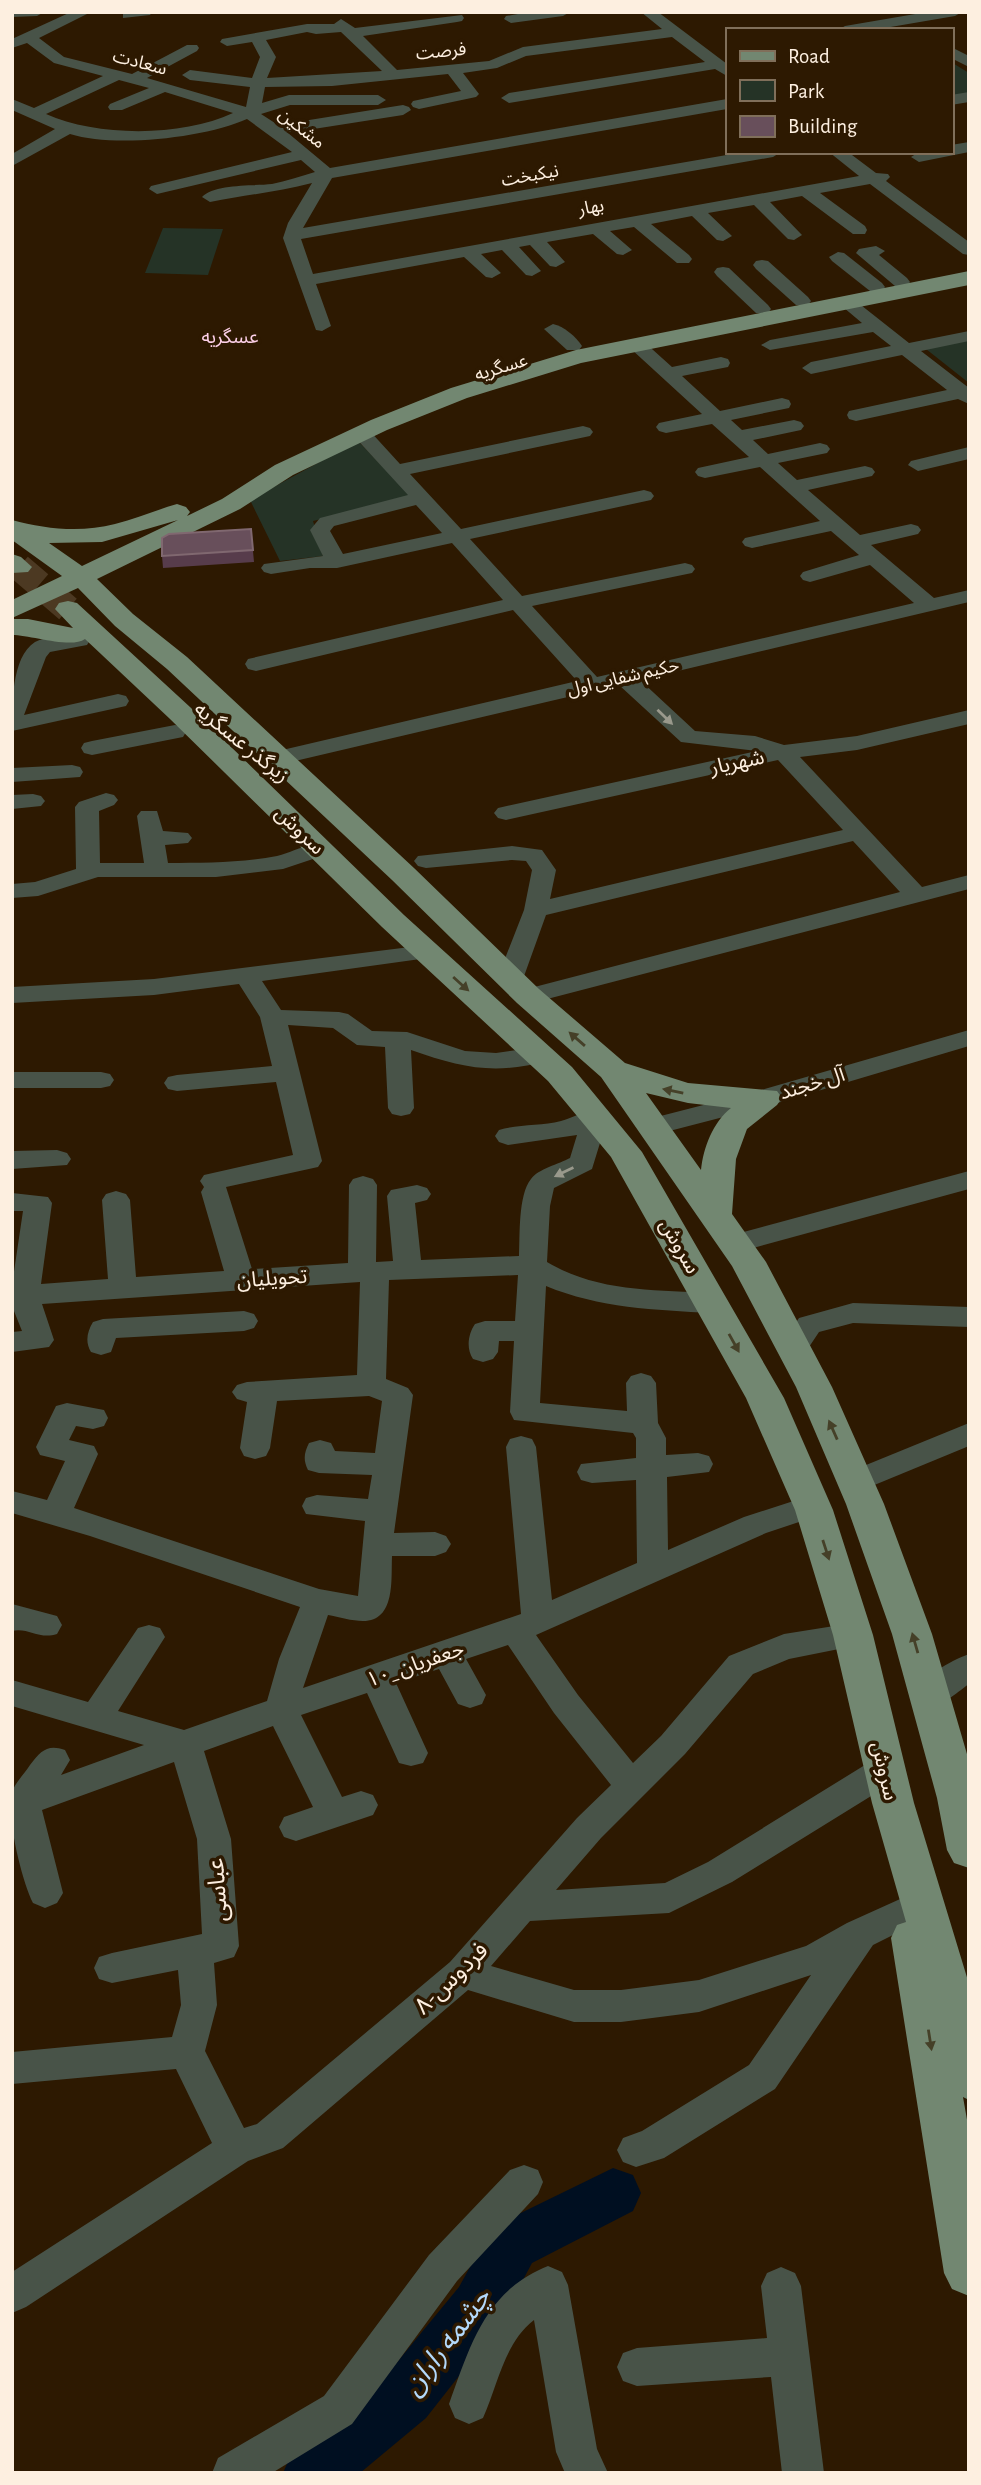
<svg xmlns="http://www.w3.org/2000/svg" width="981" height="2485" font-family="'Alegreya Sans','Noto Sans Arabic',sans-serif">
	<rect width="100%" height="100%" fill="#2d1901"/>
	<g fill="#253326">
		<polygon points="951,62 969,73 969,95 951,98"/>
		<polygon points="163,228 223,229 208,275 145,273"/>
		<polygon points="969,340 969,383 926,349"/>
		<polygon points="358,441 412,497 313,521 323,556 280,561 250,500"/>
	</g>
	<g fill="none" stroke-linecap="round" stroke-linejoin="round">
		<polygon fill="#000f21" fill-rule="evenodd" points="613,2168 633,2175 641,2193 633,2211 532,2263 499,2325 426,2418 360,2473 283,2473 292,2452 384,2378 459,2287 492,2227"/>
		<polyline stroke="#4c3922" stroke-width="27" stroke-dasharray="27 13" stroke-linecap="butt" points="19,567 68,609"/>
		<g fill="#485348" fill-rule="evenodd">
			<polygon points="12,12 44,12 37,16 12,17"/>
			<path d="M71,12h20l-52,26 25,19 68,17 55,-29h10l2,3 -2,3 -50,27 99,29 4,-20 -60,-7 -8,-5 8,-5 62,8 8,-21 -8,-15 -25,4 -7,-4 2,-3 85,-15h27l7,-5 14,9 107,-13 2,3 -2,3 -5,1 -94,14 34,34 92,-9 34,-14 139,-18 -21,-17h17l69,52v12l-12,-7 -206,34 -8,-5 8,-5 196,-31 -33,-25 -146,19 -29,12 -34,5 16,21 -3,3 -57,12 -6,-2 -2,-3 2,-3 48,-10 -13,-17 -116,12 -67,1 -3,16 27,-8h89l8,5 -8,5h-88l-29,9 17,11 125,-20 6,2 2,3 -8,5 -115,18 42,35 397,-69v10l-395,69 -29,50 441,-76h37l-8,5 -472,82 12,35 546,-98 -30,-24h19l28,21 12,1 2,3 -4,4 83,61v13l-6,-1 -93,-70 -50,9 45,33 2,4 -2,4h-12l-51,-38 -32,6 32,33 -8,5 -6,-1 -34,-34 -46,8 24,23 -9,5 -6,-1 -25,-24 -41,8 38,31 3,4 -3,4h-12l-43,-36 -24,4 22,19 -9,5 -6,-1 -24,-20 -46,8 18,20 -9,5 -6,-1 -20,-21 -11,2 22,24 -9,5 -6,-1 -24,-25 -21,4 20,19 -9,5 -6,-1 -22,-20 -148,27 15,42 -9,5 -6,-1 -33,-92 5,-15 24,-40c-34,9 -67,12 -102,19l-8,-5c12,-13 52,-11 70,-13 14,-3 29,-8 43,-12l-14,-12 -144,34 -8,-5 2,-3 141,-34 -45,-33c-42,19 -133,29 -177,15l-58,32v-12l43,-25 -43,-19v-11l22,9 69,-32 -49,-13 -27,-20 -15,5v-9zM307,32l9,2 25,-2 41,39 -115,7 9,-21 -10,-17zM119,80l30,8 -39,16 -2,3 2,3h12l43,-18 68,21c-51,24 -136,24 -187,1z"/>
			<polygon points="123,12 152,12 150,15 123,18"/>
			<polygon points="529,12 570,12 563,16 511,23 504,19 506,16"/>
			<polygon points="927,12 962,12 955,16 873,30 838,30 845,26"/>
			<polygon points="951,47 969,56 969,67 951,58"/>
			<polygon points="969,92 969,102 951,105 951,95"/>
			<polygon points="969,142 969,152 919,162 911,157 919,152 951,152 951,145"/>
			<polygon points="876,246 885,251 879,255 907,278 910,282 907,286 895,286 856,253 859,249"/>
			<polygon points="838,252 844,253 882,283 885,287 882,291 870,291 832,261 829,257"/>
			<polygon points="762,260 768,261 808,297 811,301 808,305 796,305 756,269 753,265 756,261"/>
			<polygon points="723,267 729,268 768,305 771,309 768,313 756,313 717,276 714,272 717,268"/>
			<polygon points="846,297 852,298 909,343 969,331 969,341 921,351 969,388 969,404 958,399 856,421 849,419 847,415 849,411 947,390 902,355 811,374 802,368 811,362 891,346 873,332 770,350 761,345 770,340 862,323 837,302"/>
			<path d="M553,324c11,2 23,13 29,22l-3,4h-12l-23,-21z"/>
			<path d="M636,339l6,1 30,27 49,-10 7,2 2,4 -2,4 -46,9 38,35 62,-13 7,2 2,4 -2,4 -58,12 11,10 52,-10 7,2 3,4 -3,4 -48,10 15,14 52,-11 7,2 3,4 -3,4 -49,10 19,17 68,-14 7,2 3,4 -3,4 -64,14 52,45 51,-11 7,2 3,4 -3,4 -47,11 63,53 35,-8v12l-329,78 55,51 60,5 29,9 73,-9 112,-26v14l-112,26 -57,7 122,130 47,-12v14l-441,115 -9,-3 -4,-5 4,-5 381,-99 -47,-51 -307,74 -23,64 -4,5 -9,3 -9,-3 -4,-5 27,-69 8,-40 -6,-9 -14,-1 -86,8 -8,-2 -4,-5 4,-5 94,-10 30,4 14,20 -6,29 293,-69 -65,-70 -272,60 -8,-2 -4,-5 4,-5 259,-57 -76,-9 -62,-57 -341,80 -8,-2 -3,-5 3,-5 8,-2 299,-70 -64,-71 -257,61 -8,-2 -3,-5 3,-5 255,-59 -51,-57 -115,25h-27l-39,6 -7,-2 -3,-4 3,-4 59,-8 -13,-26 10,-12 88,-23 -57,-62 10,-6 7,2 32,35 183,-38 7,2 3,4 -3,4 -180,38 51,55 183,-39 7,2 3,4 -3,4 -181,39 52,57 163,-33 7,2 3,4 -3,4 -160,33 65,71 317,-74 -44,-38 -60,17 -7,-2 -3,-4 3,-4 56,-17 -28,-24 -79,17 -7,-2 -3,-4 3,-4 75,-17 -60,-54 -55,11 -7,-2 -3,-4 3,-4 51,-11 -37,-33 -46,9 -7,-2 -3,-4 3,-4 43,-9 -72,-66 -3,-4zM416,505l26,28 -99,21 -13,-23 4,-5z"/>
			<polygon points="969,447 969,459 918,471 908,465 911,461"/>
			<path d="M79,634l8,1 3,5 -3,5 -37,7 -4,5 -22,58 94,-21 8,2 3,5 -3,5 -114,25c0,-24 -1,-74 23,-89 11,-6 32,-6 44,-8z"/>
			<polygon points="175,725 183,727 186,732 183,737 92,755 84,753 81,748 84,743 92,741"/>
			<polygon points="72,765 80,767 83,772 80,777 12,782 12,768"/>
			<path d="M106,793l8,2 4,5 -4,5 -15,6 1,52h44l-7,-47 4,-5h16l6,20 25,2 4,5 -4,5 -23,2 3,18c36,0 73,0 109,-7 15,-3 27,-13 42,-9l4,5 -4,5 -36,12 -67,8h-118l-60,19 -26,2v-14l23,-2 41,-13 -1,-62 4,-5z"/>
			<polygon points="33,794 41,796 45,801 41,806 12,809 12,795"/>
			<path d="M426,945l9,2 3,5 -3,5 -173,24 19,29 58,2 9,2 24,17 35,1 58,19 31,2 43,-6 9,2 4,6 -4,6c-54,14 -86,7 -137,-11l3,58 -4,6 -9,2 -9,-2 -4,-6 -3,-61 -28,-2 -24,-17 -45,-3 34,136 -4,6 -92,20 26,82 96,-6 1,-78 4,-6 10,-3 10,3 4,6 -1,77 17,-1 -6,-65 4,-6 26,-5 10,3 4,6 -4,6 -12,3 6,57 98,-4c1,-20 -1,-61 12,-77 7,-10 28,-15 39,-21l7,-23 -69,10 -9,-3 -4,-6 4,-6c20,-6 42,-4 62,-9 16,-4 27,-14 43,-10l4,6 -16,52 -38,19 -4,18 -3,56c50,30 108,28 165,31l10,3 4,7 -4,7 -10,3c-57,-3 -113,-5 -166,-27l-6,117 87,8 -1,-28 5,-7 10,-3 10,3 5,7 2,40 8,15v17l32,-2 11,3 4,8 -4,8 -42,5 1,73 76,-33 68,-22 11,3 4,8 -4,8 -57,19 -230,102 42,60 55,68 28,-27 68,-80 55,-22 69,-11 11,3 5,9 -5,9 -75,15 -36,15 -68,80 -84,84 -45,52 109,-7 43,-21 165,-102 12,-4 12,4 5,10 -5,10 -165,102 -63,31 -139,8 -39,45 83,24h47l78,-10 107,-34 41,-23 62,-28 12,4 6,11 -6,11 -48,24 -98,144 -111,69 -28,9 -13,-5 -6,-12 6,-12 19,-7 107,-66 62,-90 -112,37 -78,10h-47l-106,-32 -185,158 -35,13 -222,146 -14,6v-41l200,-129 -36,-74 -164,15v-32l160,-15 9,-32 -3,-35 -66,13 -13,-4 -5,-11 5,-11 13,-4 90,-19 -5,-95 -23,-77 -132,48 21,83 -6,10 -12,5 -12,-5c-11,-22 -27,-86 -21,-111 3,-9 13,-19 18,-27 11,-14 17,-21 35,-15l5,10 -9,15 83,-30 -132,-39v-26l76,22 50,-74 11,-3 11,3 5,9 -47,74 66,19 83,-29 12,-42 21,-52 -210,-71 -78,-23v-22l35,9 18,-39 -25,-6 -4,-8 20,-41 11,-3 37,7 4,8 -4,8 -11,3 -17,-3 -7,14 25,6 4,8 -24,54 245,81 39,7 7,-75 -59,-7 -4,-8 4,-8 11,-3 51,4 4,-24 -53,-2 -11,-3c-5,-10 -4,-17 1,-27l11,-3 11,3 4,8 40,2 7,-52 -13,-5 -92,5 -7,47 -4,8 -11,3 -11,-3 -4,-8 7,-46 -10,-3 -5,-7 5,-7 10,-3 110,-7 3,-93 -318,22 12,36 -5,7 -37,5v-20l10,-1 -10,-25v-21l11,-74h-11v-18l36,4 4,6 -11,81 67,-5 -6,-79 4,-6 10,-3 10,3 4,6 6,77 88,-6 -23,-79 3,-5 -4,-6 4,-6 89,-20 -17,-73 -99,9 -9,-2 -4,-6 4,-6 9,-2 95,-9 -12,-49 -21,-33 -85,11 -142,8v-16l142,-8zM518,1275l-3,46h-30l-10,3c-7,10 -9,25 -2,35l10,3 10,-3 5,-7 1,-11h15l-4,71 4,8 119,13 3,5v20l-55,6 -4,8 4,8 11,3 44,-3 1,83 -85,37 -16,-153 -4,-8 -11,-3 -11,3 -4,8 15,167 -218,74 25,-73c11,2 24,6 35,6 33,0 28,-42 29,-65h43l11,-4 5,-8 -5,-8 -11,-4 -41,1 19,-138 -5,-7 -22,-9 3,-99zM508,1645l46,68 57,72 -34,33 -127,144 -193,162 -13,4 -39,-77 12,-46 -3,-42 20,-6 5,-11 -8,-107 -27,-88 69,-25 40,81 -29,10 -5,10 5,10 12,4 77,-26 5,-10 -5,-10 -12,-4 -19,6 -41,-82 66,-22 32,70 12,3 12,-3 5,-10 -32,-70 43,-14 19,35 12,4 12,-4 4,-9 -20,-36z"/>
			<polygon points="969,1030 969,1046 774,1104 654,1135 645,1132 641,1126 645,1120 758,1091"/>
			<polygon points="12,1072 101,1072 110,1074 114,1080 110,1086 101,1088 12,1088"/>
			<polygon points="57,1150 67,1153 71,1159 67,1165 12,1169 12,1151"/>
			<polygon points="969,1171 969,1189 735,1253 725,1251 721,1244 725,1237"/>
			<polygon points="853,1303 969,1307 969,1327 853,1323 819,1332 803,1356 793,1359 783,1356 778,1349 799,1318"/>
			<path d="M244,1311l10,3 4,7 -4,7 -10,3 -128,7 -5,14 -10,3 -10,-3c-6,-10 -4,-20 2,-30l10,-3z"/>
			<polygon points="969,1423 969,1446 855,1493 844,1490 840,1482 844,1474"/>
			<path d="M12,1604l45,12 5,9 -5,9c-18,6 -29,-7 -45,-3z"/>
			<path d="M969,1654v30c-17,12 -31,27 -52,20l-4,-9c9,-18 37,-34 56,-41z"/>
			<polygon points="524,2165 538,2170 543,2182 538,2194 457,2281 352,2424 272,2473 212,2473 218,2458 324,2396 429,2255 510,2170"/>
			<path d="M548,2266l14,6 6,13 29,164 11,24h-43l-9,-21 -22,-132c-30,23 -36,65 -51,98l-14,6 -14,-6 -6,-14c21,-58 36,-113 99,-138z"/>
			<polygon points="781,2267 795,2273 801,2286 824,2473 782,2473 771,2377 637,2386 623,2381 617,2367 623,2353 637,2348 767,2338 761,2286 767,2273"/>
		</g>
		<g fill="#728771" fill-rule="evenodd">
			<path d="M969,271v14l-388,78 -114,35 -80,32 -94,45 -53,34 -143,70 36,35 54,43 227,211 125,121 86,74 63,20 89,8 5,7 -5,7 -30,24 -11,30 -4,55 34,48 66,125 52,117 48,130 37,127v107l-15,-5 -7,-13 -10,-52 -45,-164 -46,-130 -50,-117 -64,-121 -131,-189 -84,-74 -125,-123 -225,-211 -52,-43 -37,-38 -66,30v-18l50,-24 -50,-36v-20c33,9 69,13 103,4 21,-5 41,-14 62,-20l9,3 4,5 -3,4 35,-17 53,-34 96,-45 80,-32 125,-38zM178,520l-96,46 -33,-23 53,-1zM646,1093l42,10 43,5c-18,14 -28,40 -30,62z"/>
			<polygon points="12,554 21,557 32,567 28,572 12,573"/>
			<path d="M68,601l9,2 113,104 214,208 168,152 70,85 142,246 49,112 40,125 41,168 55,181v116l-6,-3 6,34v165l-17,-7 -8,-16 -53,-335 6,-13 9,-3 -34,-119 -39,-168 -38,-125 -49,-112 -135,-241 -63,-76 -166,-154 -212,-208 -85,-80c-14,10 -54,-4 -73,-4v-16h16l45,9 -18,-19 4,-6z"/>
		</g>
	</g>
	<polygon fill="#573c4b" points="251,529 254,562 163,568 162,556"/>
	<polygon fill="#684f5b" stroke="#806870" stroke-width="2" points="251,529 253,550 162,556 162,538 169,534"/>
	<defs><path id="oneway-solid" d="M-6-.8H1V-3.2L6.5 0L1 3.2V.8H-6Z" transform="scale(1.75)"/></defs>
	<g fill="#99998c">
		<use href="#oneway-solid" transform="translate(665 717) rotate(44)"/>
		<use href="#oneway-solid" transform="translate(564 1172) rotate(154)"/>
	</g>
	<g fill="#454028">
		<use href="#oneway-solid" transform="translate(461 984) rotate(42)"/>
		<use href="#oneway-solid" transform="translate(577 1039) rotate(-139)"/>
		<use href="#oneway-solid" transform="translate(673 1091) rotate(-168)"/>
		<use href="#oneway-solid" transform="translate(734 1343) rotate(61)"/>
		<use href="#oneway-solid" transform="translate(833 1430) rotate(-114)"/>
		<use href="#oneway-solid" transform="translate(826 1550) rotate(72)"/>
		<use href="#oneway-solid" transform="translate(915 1643) rotate(-106)"/>
		<use href="#oneway-solid" transform="translate(930 2040) rotate(81)"/>
	</g>
	<g text-anchor="middle" stroke-width="7" stroke-linejoin="round" paint-order="stroke">
		<g font-size="18" fill="#fdefe0" stroke="#2d1901">
			<text transform="translate(441 51) rotate(-6)" y="6">فرصت</text>
			<text transform="translate(140 62) rotate(15)" y="6">سعادت</text>
			<text transform="translate(302 128) rotate(38)" y="6">مشکین</text>
			<text transform="translate(530 175) rotate(-10)" y="6">نیکبخت</text>
			<text transform="translate(591 207) rotate(-10)" y="6">بهار</text>
			<text transform="translate(501 367) rotate(-17)" y="6">عسگریه</text>
			<text transform="translate(623 677) rotate(-13)" y="6">حکیم شفایی اول</text>
		</g>
		<g font-size="19" fill="#fdd0e9" stroke="#2d1901">
			<text x="230" y="343">عسگریه</text>
		</g>
		<g font-size="21" fill="#fdefe0" stroke="#2d1901">
			<text transform="translate(242 742) rotate(39)" y="7">زیرگذر عسگریه</text>
			<text transform="translate(737 762) rotate(-12)" y="7">شهریار</text>
			<text transform="translate(300 830) rotate(44)" y="7">سروش</text>
			<text transform="translate(812 1083) rotate(-17)" y="7">آل خجند</text>
			<text transform="translate(680 1246) rotate(60)" y="7">سروش</text>
			<text transform="translate(272 1278) rotate(-4)" y="7">تحویلیان</text>
			<text transform="translate(415 1664) rotate(-19)" y="7">۱۰_جعفریان</text>
			<text transform="translate(885 1771) rotate(77)" y="7">سروش</text>
		</g>
		<g font-size="24" fill="#fdefe0" stroke="#2d1901">
			<text transform="translate(217 1890) rotate(-94)" y="8">عباسی</text>
			<text transform="translate(451 1978) rotate(-44)" y="8">۸-فردوس</text>
		</g>
		<g font-size="28" font-style="italic" fill="#b3d9fb" stroke="#2d1901">
			<text transform="translate(446 2341) rotate(-53)" y="10">چشمه راران</text>
		</g>
	</g>
	<rect width="981" height="2485" fill="none" stroke="#fdefe0" stroke-width="28"/>
	<rect x="726" y="28" width="228" height="126" fill="#2d1901" stroke="#806f5a" stroke-width="2"/>
	<rect x="740" y="51" width="35" height="10" fill="#728771" stroke="#806f5a" stroke-width="2"/>
	<text x="788" y="63" font-size="21" fill="#fdefe0">Road</text>
	<rect x="740" y="80" width="35" height="21" fill="#253326" stroke="#806f5a" stroke-width="2"/>
	<text x="788" y="98" font-size="21" fill="#fdefe0">Park</text>
	<rect x="740" y="116" width="35" height="21" fill="#684f5b" stroke="#806f5a" stroke-width="2"/>
	<text x="788" y="133" font-size="21" fill="#fdefe0">Building</text>
</svg>
